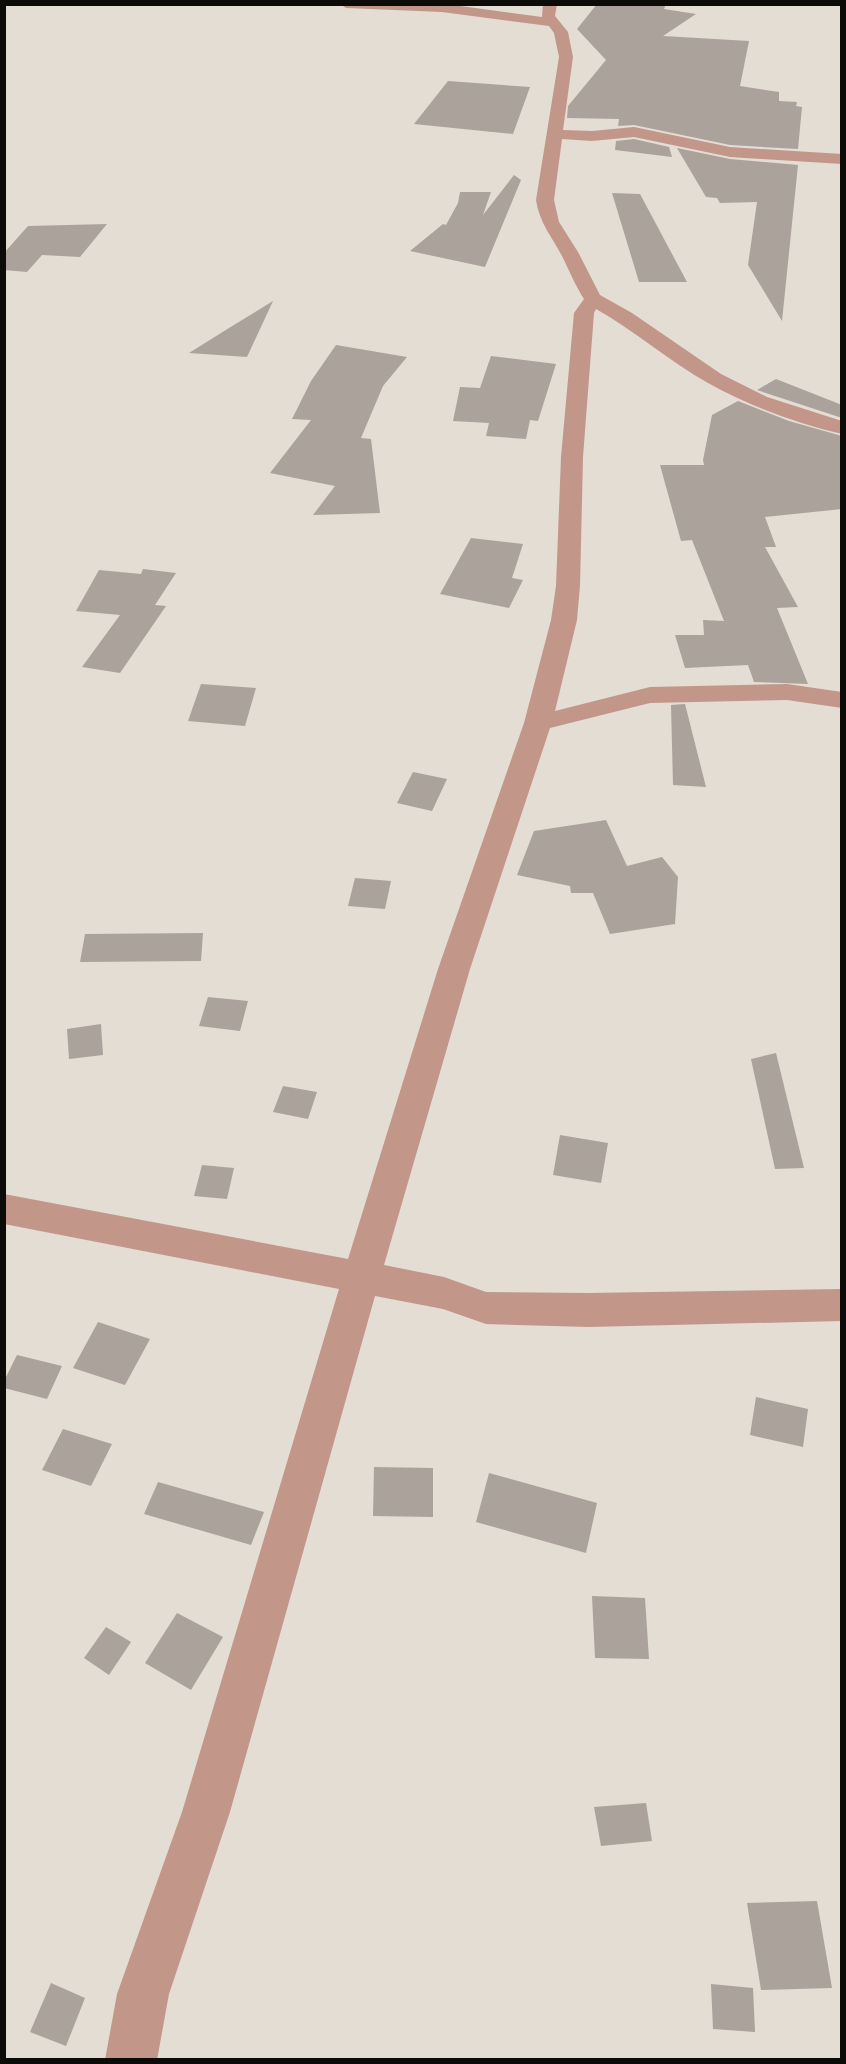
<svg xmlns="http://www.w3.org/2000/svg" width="846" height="2064" font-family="Helvetica,sans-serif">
	<rect width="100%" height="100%" fill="#e3ddd4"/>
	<g fill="#aba29c">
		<polygon points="597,4 666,4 664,9 696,14 663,36 749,41 740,86 779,92 779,101 797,102 796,106 802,107 798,149 730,145 634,125 618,126 619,119 567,118 568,106 606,60 577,29"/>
		<polygon points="448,81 530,87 513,134 414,124"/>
		<polygon points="634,139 669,147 672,157 615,150 616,141"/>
		<polygon points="677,148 730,159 798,165 782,321 748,265 757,202 720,203 717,198 706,197"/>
		<polygon points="514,175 521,180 485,267 410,251 443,224 446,225 458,203 460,192 491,192 483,215"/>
		<polygon points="612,193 640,194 687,282 639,282"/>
		<polygon points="107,224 80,257 42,255 27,272 4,270 4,253 28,226"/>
		<polygon points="273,301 247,357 189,353 229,328"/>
		<polygon points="336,345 407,357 383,386 361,438 371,439 380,513 313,515 335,486 270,473 311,420 292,419 311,381"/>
		<polygon points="491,356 556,364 538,421 530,420 526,439 486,436 489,423 453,421 460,387 480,388"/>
		<polygon points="776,379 842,405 842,418 757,390"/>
		<polygon points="738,401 789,421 842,436 842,509 765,517 776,547 765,547 798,607 777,608 808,684 754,682 748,665 685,668 675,635 704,635 703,620 724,621 692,540 681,541 660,465 704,465 703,460 712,415"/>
		<polygon points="471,538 523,544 512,578 523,580 509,608 440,594"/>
		<polygon points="143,569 176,573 155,605 166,606 120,673 82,667 120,615 76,611 99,570 141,574"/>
		<polygon points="201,684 256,688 245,726 188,721"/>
		<polygon points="685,704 706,787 673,785 671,705"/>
		<polygon points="413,772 447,779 432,811 397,803"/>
		<polygon points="606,820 627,866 662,857 678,877 675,924 610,934 593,893 571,893 570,886 517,875 534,831"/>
		<polygon points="355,878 391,881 385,909 348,906"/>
		<polygon points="203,933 201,961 80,962 85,934"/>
		<polygon points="208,997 248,1001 240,1031 199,1026"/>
		<polygon points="101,1024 103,1055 69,1059 67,1029"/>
		<polygon points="776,1053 804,1168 775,1169 751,1059"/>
		<polygon points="283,1086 317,1092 308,1119 273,1112"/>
		<polygon points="560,1135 608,1143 601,1183 553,1175"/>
		<polygon points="202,1165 234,1168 227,1199 194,1196"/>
		<polygon points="98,1322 150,1339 125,1385 73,1368"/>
		<polygon points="17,1355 62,1366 47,1399 4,1388 4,1381"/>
		<polygon points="756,1397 808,1409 803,1447 750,1435"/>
		<polygon points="63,1429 112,1444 91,1486 42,1470"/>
		<polygon points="374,1467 433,1468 433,1517 373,1516"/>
		<polygon points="489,1473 597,1503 586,1553 476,1522"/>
		<polygon points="158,1482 264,1512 251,1545 144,1514"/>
		<polygon points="592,1596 645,1598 649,1659 595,1658"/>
		<polygon points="177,1613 223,1637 191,1690 145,1663"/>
		<polygon points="106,1627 131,1642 109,1675 84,1658"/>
		<polygon points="646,1803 652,1841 601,1846 594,1807"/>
		<polygon points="817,1901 832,1988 761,1990 747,1903"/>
		<polygon points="51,1983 85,1998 66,2046 30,2032"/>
		<polygon points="711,1984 753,1988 755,2032 713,2029"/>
	</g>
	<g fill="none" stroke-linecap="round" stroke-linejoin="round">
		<path fill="#c3968a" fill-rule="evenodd" d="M340,4h106l96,13 1,-13h14l-2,12 13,16 5,25 -10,73 29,1 42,-4 96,20 112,7v10l-112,-7 -96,-20 -42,4 -30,-2 -8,61 5,22 19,30 22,43 32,18 89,61 46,23 75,24v13c-46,-11 -93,-28 -134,-51 -39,-22 -73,-52 -112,-74l-2,4 -11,144 -3,129 -3,34 -22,91 95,-24 137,-3 55,8v16l-55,-8 -137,3 -100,25 -80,241 -86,296 60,12 42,15 103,1 253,-4v32l-253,6 -103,-3 -43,-15 -68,-13 -145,516 -61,182 -12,66h-52l12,-66 65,-182 157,-523 -335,-65v-30l344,65 90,-290 86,-246 27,-103 5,-34 5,-129 13,-144 10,-14c-9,-14 -15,-29 -22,-43 -10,-19 -23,-34 -26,-56l23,-143 -5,-24 -5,-7 -107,-14 -96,-4z"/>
	</g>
	<rect width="846" height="2064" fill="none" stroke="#0d0b08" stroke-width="12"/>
</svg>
